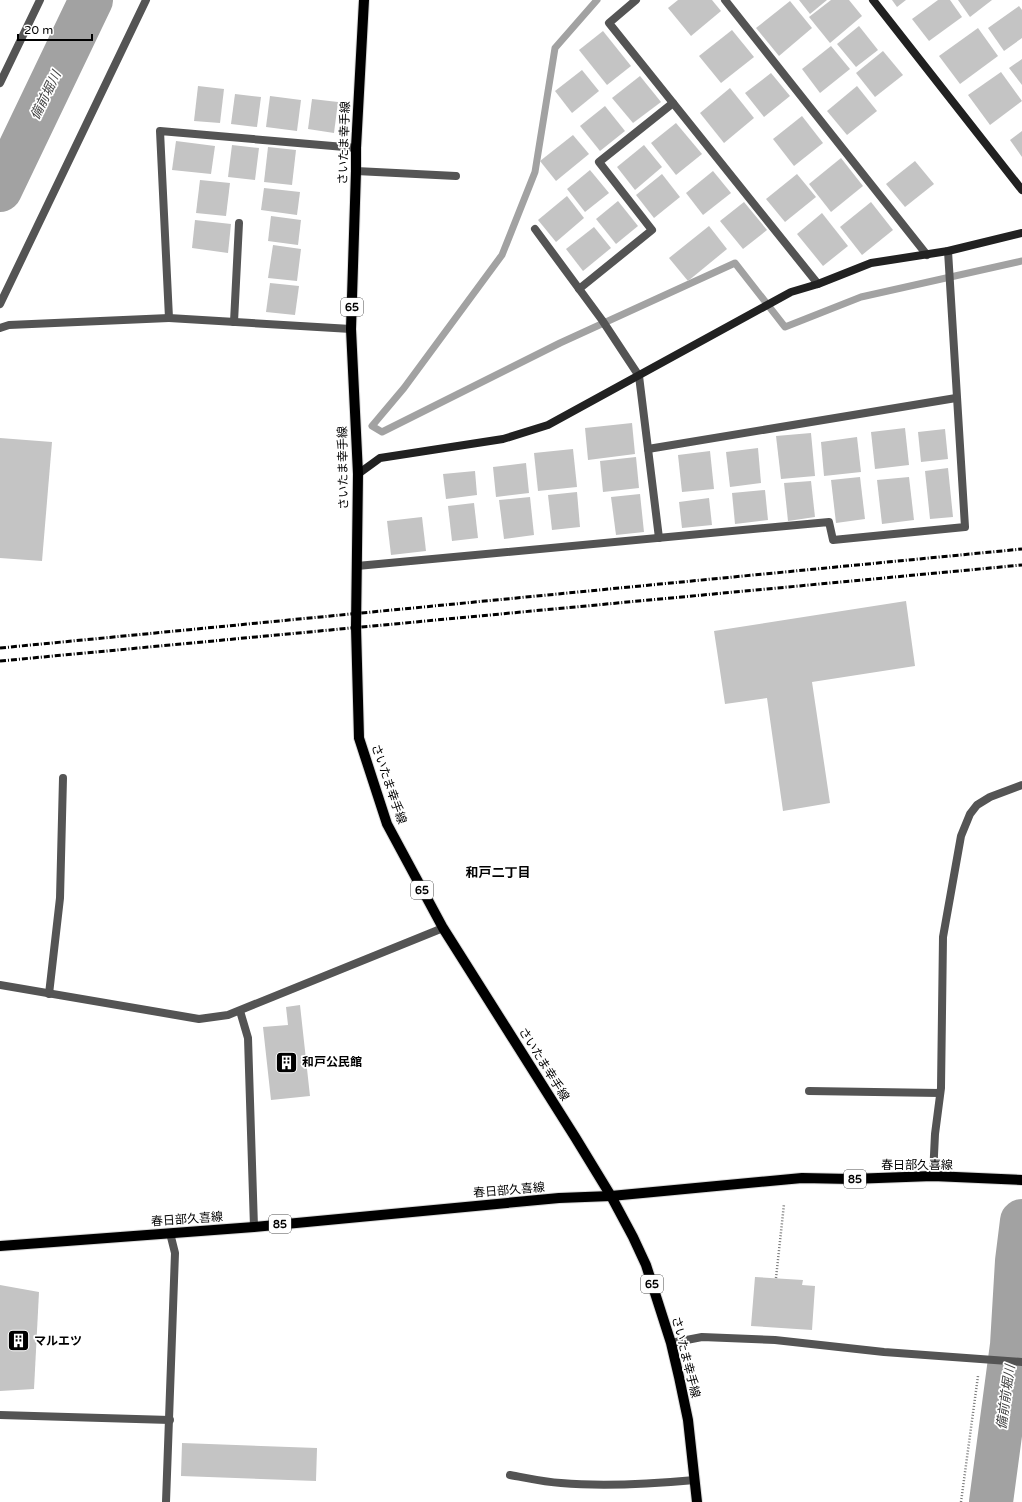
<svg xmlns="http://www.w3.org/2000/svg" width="1022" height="1502" font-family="'Varela Round','Noto Sans JP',sans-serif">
	<rect width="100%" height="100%" fill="#fff"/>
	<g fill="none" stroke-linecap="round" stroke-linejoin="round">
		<polyline stroke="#a2a2a2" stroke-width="7" points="597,0 555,48 535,172 502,255 404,388 372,426 382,432 560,343 735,263 785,327 861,297 1022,261"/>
		<g stroke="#a2a2a2" stroke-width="44">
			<polyline points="0,190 91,0"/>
			<polyline points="991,1502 1012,1345 1017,1261 1022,1221"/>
		</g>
	</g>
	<g fill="#c4c4c4">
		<polygon points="678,0 712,0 721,11 691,36 668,8"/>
		<polygon points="799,0 827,0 810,14"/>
		<polygon points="831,0 849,0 862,16 830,43 809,17"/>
		<polygon points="892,0 906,0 897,7"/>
		<polygon points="938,0 950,0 962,17 929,41 912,19"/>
		<polygon points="958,0 992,0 970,17"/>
		<polygon points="790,1 812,28 779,56 756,28"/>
		<polygon points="1019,6 1022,10 1022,38 1004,51 988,28"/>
		<polygon points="859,26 878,50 856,67 837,44"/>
		<polygon points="978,28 998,56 960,84 939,56"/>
		<polygon points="732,30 754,57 721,83 699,56"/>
		<polygon points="603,31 631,66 607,85 579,50"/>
		<polygon points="831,46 850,69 820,93 802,69"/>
		<polygon points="883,51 903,75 875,97 856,73"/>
		<polygon points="1022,59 1022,85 1009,68"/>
		<polygon points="582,70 599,91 572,113 555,91"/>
		<polygon points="1001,72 1022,101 990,125 968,95"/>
		<polygon points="771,73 790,96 764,117 745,93"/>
		<polygon points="640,76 661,102 633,123 612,98"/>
		<polygon points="198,86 224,89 220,123 194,121"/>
		<polygon points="857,86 877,111 847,135 827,111"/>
		<polygon points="730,88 754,118 724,143 700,113"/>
		<polygon points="235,94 261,97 257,127 231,124"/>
		<polygon points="270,96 301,100 297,131 266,127"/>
		<polygon points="312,99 338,102 334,133 308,129"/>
		<polygon points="605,106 625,131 600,151 580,126"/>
		<polygon points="802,116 823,143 794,166 773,139"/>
		<polygon points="676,123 702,154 676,175 651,143"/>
		<polygon points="1022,131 1022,157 1010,140"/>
		<polygon points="573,135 589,154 556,181 540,161"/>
		<polygon points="176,141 215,146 211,174 172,170"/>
		<polygon points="232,145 259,148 255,180 228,177"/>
		<polygon points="644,145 662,167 635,190 617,167"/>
		<polygon points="268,147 296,150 292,185 264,182"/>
		<polygon points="841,158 863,186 831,212 809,184"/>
		<polygon points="915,161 934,184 905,207 886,184"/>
		<polygon points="590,170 609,193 585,212 567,189"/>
		<polygon points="713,171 731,193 703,215 686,193"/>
		<polygon points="662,174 680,197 654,218 636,195"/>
		<polygon points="797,174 816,197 785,222 766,199"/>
		<polygon points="200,180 230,183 226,216 196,213"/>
		<polygon points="264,188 300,192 297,215 261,210"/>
		<polygon points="567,196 584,218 556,242 538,220"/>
		<polygon points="618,201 638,226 616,244 596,219"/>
		<polygon points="744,202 767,230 743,249 720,221"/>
		<polygon points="871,202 893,230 862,255 840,227"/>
		<polygon points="822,213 848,246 823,266 797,234"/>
		<polygon points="271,216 301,220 298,245 268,241"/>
		<polygon points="195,220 231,224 228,253 192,248"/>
		<polygon points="709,226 727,249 688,281 669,258"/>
		<polygon points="594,227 611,248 583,271 566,249"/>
		<polygon points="273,245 301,249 297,281 268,278"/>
		<polygon points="270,283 299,286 295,315 266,312"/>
		<polygon points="632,423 635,454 588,460 585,428"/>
		<polygon points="905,428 909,465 875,469 871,432"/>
		<polygon points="945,429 948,459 921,462 918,432"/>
		<polygon points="811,433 815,476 781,479 776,436"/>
		<polygon points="857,437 861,472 824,476 821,442"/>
		<polygon points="0,438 52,442 42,561 0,558"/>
		<polygon points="758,448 761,483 730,487 726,452"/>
		<polygon points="573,449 577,487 538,491 534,453"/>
		<polygon points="710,451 714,489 682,492 678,455"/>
		<polygon points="636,457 639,488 603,492 600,461"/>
		<polygon points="526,463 529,493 496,497 493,467"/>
		<polygon points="948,468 953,517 930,519 925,471"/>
		<polygon points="475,471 477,495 446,499 443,474"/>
		<polygon points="860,477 865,519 836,523 831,480"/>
		<polygon points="909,477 914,520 882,524 877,480"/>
		<polygon points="811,481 815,517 788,521 784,483"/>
		<polygon points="765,490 768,520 735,524 732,493"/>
		<polygon points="577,492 580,527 552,530 548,495"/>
		<polygon points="640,494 644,532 616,535 611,497"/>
		<polygon points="530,497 534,535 504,539 499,500"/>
		<polygon points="709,498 712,525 682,528 679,502"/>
		<polygon points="474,503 478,538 452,541 448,506"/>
		<polygon points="422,517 426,551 391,555 387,521"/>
		<polygon points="906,601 915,666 812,682 830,803 783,811 767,698 725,704 714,631"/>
		<polygon points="300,1005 310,1096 271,1100 263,1027 288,1025 286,1007"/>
		<polygon points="755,1277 803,1280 802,1285 815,1286 812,1330 751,1326"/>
		<polygon points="0,1285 39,1292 34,1389 0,1391"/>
		<polygon points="182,1443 317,1448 316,1481 181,1476"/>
	</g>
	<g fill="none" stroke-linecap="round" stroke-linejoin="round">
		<defs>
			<g id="primary">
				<polyline points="364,0 356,148 356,171 351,329 358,474 356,627 359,738 387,824 443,928 575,1137 611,1196 633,1237 646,1265 671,1343 679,1377 688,1420 697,1502"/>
				<polyline points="0,1246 254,1227 559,1198 611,1196 802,1178 851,1179 933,1176 1022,1180"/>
			</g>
		</defs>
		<use href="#primary" stroke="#dbdbdb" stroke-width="12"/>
		<g stroke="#767676" stroke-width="2.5" stroke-dasharray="1 2" stroke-linecap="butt">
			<polyline points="776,1278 784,1204"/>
			<polyline points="961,1502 978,1376"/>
		</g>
		<g stroke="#545454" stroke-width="8">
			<polyline points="0,83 40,0"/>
			<polyline points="0,304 146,0"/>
			<polyline points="49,994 60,898 63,778"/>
			<polyline points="671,1343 702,1337 775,1340 884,1352 1022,1362"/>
		</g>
		<g stroke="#545454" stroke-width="8">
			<polyline points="636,0 609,23 818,284"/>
			<polyline points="725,0 927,255"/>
			<polyline points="356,171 456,176"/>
			<polyline points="535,229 602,320 639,376 659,538"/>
			<polyline points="579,289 652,230 599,162 673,103"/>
			<polyline points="234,322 239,223"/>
			<polyline points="0,328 9,325 169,318"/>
			<polyline points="351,329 169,318 160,131 356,148"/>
			<polyline points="648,449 956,398"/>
			<polyline points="357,566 829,522 833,540 965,527 948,251"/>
			<polyline points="0,985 199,1019 228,1015 443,928"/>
			<polyline points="240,1011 248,1038 254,1227"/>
			<polyline points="809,1091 940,1093"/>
			<polyline points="933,1176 935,1134 941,1088 943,937 961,836 970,814 977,805 990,797 1022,785"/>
			<polyline points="0,1415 170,1420"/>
			<path d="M510,1475c17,3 34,7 51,8 45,4 90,1 134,-3"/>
			<polyline points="166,1502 175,1253 170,1233"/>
		</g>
		<g stroke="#212121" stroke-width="8">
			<polyline points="873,0 1022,190"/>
			<polyline points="358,474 380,458 503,439 548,425 791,292 818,284 871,263 948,251 1022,233"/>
		</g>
		<use href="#primary" stroke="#000" stroke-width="10"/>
		<g stroke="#000" stroke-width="3" stroke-dasharray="6 2 1 2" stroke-linecap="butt">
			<polyline points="0,648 1022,549"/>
			<polyline points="0,661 1022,565"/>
		</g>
	</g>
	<defs>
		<symbol id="building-square" viewBox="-11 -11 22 22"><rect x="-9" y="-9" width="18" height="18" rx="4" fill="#000" stroke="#fff"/><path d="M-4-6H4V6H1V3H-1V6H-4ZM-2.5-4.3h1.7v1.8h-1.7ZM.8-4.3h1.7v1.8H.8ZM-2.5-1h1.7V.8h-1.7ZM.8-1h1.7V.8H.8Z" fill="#fff"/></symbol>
	</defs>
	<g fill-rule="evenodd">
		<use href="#building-square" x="274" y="1050" width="25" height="25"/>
		<use href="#building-square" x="6" y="1328" width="25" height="25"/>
	</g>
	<g text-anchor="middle" stroke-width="3.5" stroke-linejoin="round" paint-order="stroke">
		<g fill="#fff" stroke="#4c4c4c" stroke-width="1">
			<rect x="341" y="298" width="22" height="18" rx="3"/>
			<rect x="411" y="881" width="22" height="18" rx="3"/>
			<rect x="844" y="1170" width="22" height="18" rx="3"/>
			<rect x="269" y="1215" width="22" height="18" rx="3"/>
			<rect x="641" y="1275" width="22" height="18" rx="3"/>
		</g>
		<g font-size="11" font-weight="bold" fill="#000">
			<text x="352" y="311">65</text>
			<text x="422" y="894">65</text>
			<text x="855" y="1183">85</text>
			<text x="280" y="1228">85</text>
			<text x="652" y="1288">65</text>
		</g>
		<g font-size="12" fill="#000" stroke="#fff">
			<text transform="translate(344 143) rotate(-88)" y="4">さいたま幸手線</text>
			<text transform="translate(343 468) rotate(-91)" y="4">さいたま幸手線</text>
			<text transform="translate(389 784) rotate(71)" y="4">さいたま幸手線</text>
			<text transform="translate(544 1064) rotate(58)" y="4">さいたま幸手線</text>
			<text x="917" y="1169">春日部久喜線</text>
			<text transform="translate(509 1190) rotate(-5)" y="4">春日部久喜線</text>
			<text transform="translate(187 1219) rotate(-4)" y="4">春日部久喜線</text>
			<text transform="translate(686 1357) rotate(76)" y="4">さいたま幸手線</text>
		</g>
		<g font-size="12" font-weight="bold" fill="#000" stroke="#fff" text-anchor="start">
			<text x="302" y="1066">和戸公民館</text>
			<text x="34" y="1345">マルエツ</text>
		</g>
		<g font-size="13" font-style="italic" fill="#434343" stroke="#fff">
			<text transform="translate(45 95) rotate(-64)" y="5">備前堀川</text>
			<text transform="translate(1005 1397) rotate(-82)" y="5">備前前堀川</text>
		</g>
		<g font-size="13" font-weight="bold" fill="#000" stroke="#fff">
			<text x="498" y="877">和戸二丁目</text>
		</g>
	</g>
	<path d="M18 34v6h74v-6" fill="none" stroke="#000000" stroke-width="2"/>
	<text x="24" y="34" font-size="12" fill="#000000" stroke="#ffffff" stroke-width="3" paint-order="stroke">20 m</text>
</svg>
